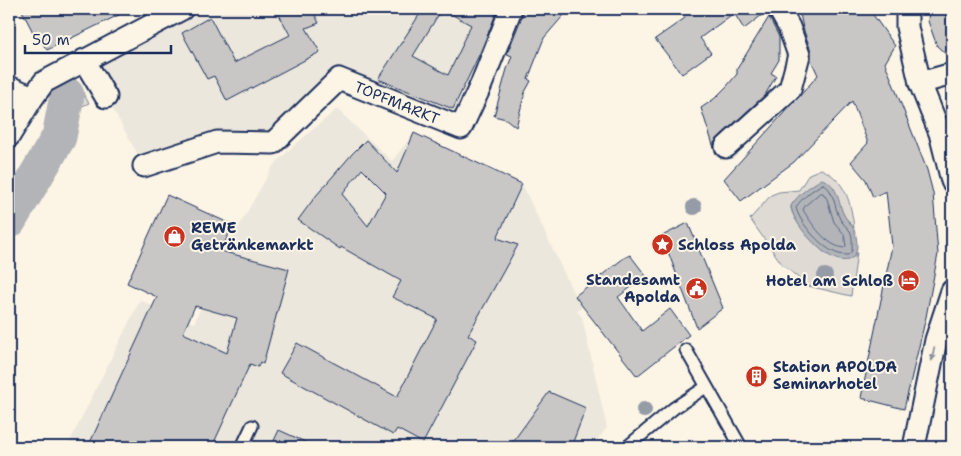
<svg xmlns="http://www.w3.org/2000/svg" width="961" height="456" font-family="'Shantell Sans',sans-serif">
	<rect width="100%" height="100%" fill="#fcf5e5"/>
	<filter id="ink" filterUnits="userSpaceOnUse"><feTurbulence type="fractalNoise" baseFrequency=".02" numOctaves="2"/><feDisplacementMap in="SourceGraphic" scale="10" xChannelSelector="R" yChannelSelector="G"/><feConvolveMatrix kernelMatrix="1 2 1 2 8 2 1 2 1" color-interpolation-filters="sRGB"/></filter>
	<g filter="url(#ink)">
		<g fill="#ece7dc">
			<polygon points="182,9 511,9 461,128 339,79 273,143 217,142 144,166 106,97 84,60"/>
			<polygon points="337,109 392,161 414,133 522,184 575,296 583,307 577,311 582,317 607,428 591,447 67,447 140,300 194,323 234,235 273,166 290,149"/>
		</g>
		<g fill="#dfdbd4" stroke="#7d8599">
			<polygon points="73,78 89,103 78,108 64,134 62,133 69,94 59,87 61,84"/>
			<polygon points="61,94 64,96 57,137 9,216 9,193 51,121 54,106"/>
			<path d="M821,169c25,11 30,34 33,59l-10,-12 -4,-9 -46,-6c-2,4 -3,4 -3,7 1,12 29,45 40,48 7,2 16,0 24,1l2,-5 -6,44 -43,-10 -26,-22 -32,-45 21,-24 8,-3 20,-2 10,-16z"/>
		</g>
		<path fill="#b2b4b8" stroke="#767f94" d="M822,179c16,6 15,19 21,34 3,7 10,12 12,19 8,28 -9,37 -31,20 -12,-9 -31,-30 -33,-46 7,-12 19,-20 31,-27z"/>
		<g fill="none" stroke-linecap="round" stroke-linejoin="round">
			<g stroke="#576482" stroke-width="1">
				<path d="M823,184c12,6 11,24 17,35 2,4 7,8 10,12 3,5 2,14 2,20l-4,4c-6,0 -11,-1 -16,-4 -12,-6 -34,-30 -36,-44 6,-9 17,-18 27,-23z"/>
				<path d="M820,193h3l4,6 7,23 10,12 2,12 -2,2c-18,-2 -32,-24 -41,-38l2,-4z"/>
			</g>
			<polyline stroke="#b2b4b8" stroke-width="35" points="9,221 59,137 67,95"/>
		</g>
		<g fill="#c8c7c6" stroke="#1b2f5e" fill-rule="evenodd">
			<polygon points="21,9 131,9 47,50 38,37 36,38"/>
			<polygon points="276,9 312,9 319,23 306,28 320,52 227,101 214,76 207,79 182,33 210,17 234,63 290,35"/>
			<path d="M423,9h75l-18,44 -27,56 -75,-30zM442,9l29,16 -9,18 1,1 -15,31 -35,-19z"/>
			<polygon points="523,9 569,9 544,38 528,79 531,81 525,92 516,127 506,119 494,116 507,69 512,56 507,54 523,14"/>
			<polygon points="678,9 767,9 767,11 744,29 734,13 700,38 711,53 682,74 655,39 685,18"/>
			<polygon points="799,9 851,9 855,15 865,9 869,9 895,46 885,63 927,170 933,193 938,254 926,317 904,409 861,398 892,246 886,191 873,197 866,180 851,162 868,143 852,101 794,162 741,201 724,179 791,105 798,98 818,75 811,60 811,51 803,28"/>
			<polygon points="929,9 952,9 952,60 937,46 928,21"/>
			<polygon points="769,17 779,37 779,60 771,73 776,76 765,95 718,138 714,143 714,148 701,108 714,99 727,86 737,74 737,69"/>
			<path d="M414,133l108,51 -25,54 21,7 -50,90 9,5 -54,103 -26,-14 -4,6 -113,-62 17,-30 100,54 40,-78 -45,-22 9,-16 -60,-34 -1,2 -42,-29 17,-23 37,-43 14,-14 31,33zM362,169l24,24 -18,33 -26,-32z"/>
			<path d="M167,195l66,30 -12,26 68,18 -26,95 -3,-2 -2,5 -8,-3 -38,83h-124l69,-150 -30,-14zM195,306l42,12 -10,35 -44,-20z"/>
			<polygon points="688,223 723,308 697,328 662,236"/>
			<polygon points="630,255 646,276 618,297 642,331 670,309 689,335 637,376 583,307 575,296 624,258"/>
			<polygon points="549,392 586,408 571,447 509,447"/>
			<polygon points="279,430 316,447 271,447"/>
		</g>
		<g fill="none" stroke-linecap="round" stroke-linejoin="round">
			<defs>
				<g id="lane">
					<polyline points="686,350 741,447"/>
					<polyline points="242,447 252,426"/>
					<polyline points="627,447 674,408 706,387"/>
				</g>
				<g id="street">
					<polyline points="907,9 907,27 920,83 940,133 952,181"/>
					<polyline points="84,60 106,97"/>
					<polyline points="920,83 952,74"/>
					<polyline points="9,87 33,97"/>
					<polyline points="9,136 33,97 44,82 182,9"/>
					<polyline points="726,147 790,89 799,55 789,27 779,9"/>
					<polyline points="144,166 217,142 273,143 339,79 461,128 481,85 511,9"/>
					<polyline points="914,447 936,340 952,291"/>
				</g>
			</defs>
			<use href="#lane" stroke="#1b2f5e" stroke-width="15"/>
			<use href="#street" stroke="#1b2f5e" stroke-width="25"/>
			<use href="#lane" stroke="#fcf5e5" stroke-width="11"/>
			<use href="#street" stroke="#fcf5e5" stroke-width="21"/>
		</g>
		<g fill="#969ba8">
			<circle cx="694" cy="207" r="8"/>
			<circle cx="825" cy="276" r="8"/>
			<circle cx="644" cy="410" r="8"/>
		</g>
		<defs><path id="oneway-solid" d="M-6-.8H1V-3.2L6.5 0L1 3.2V.8H-6Z" transform="scale(1.25)"/></defs>
		<use fill="#8c92a2" href="#oneway-solid" transform="translate(933 354) rotate(101)"/>
	</g>
	<defs>
		<symbol id="shop-disc" viewBox="-11 -11 22 22"><circle r="9.5" fill="#c8321e" stroke="#fcf5e5"/><path d="M-5-2.5h2.3a2.7 3.5 0 0 1 5.4 0H5L5.5 6h-11ZM-1.5-2.5h3a1.5 2.3 0 0 0-3 0Z" fill="#fff"/></symbol>
		<symbol id="sight-disc" viewBox="-11 -11 22 22"><circle r="9.5" fill="#c8321e" stroke="#fcf5e5"/><path d="M0-6L1.8-2.2L6-1.7L2.9 1.2L3.7 5.4L0 3.3L-3.7 5.4L-2.9 1.2L-6-1.7L-1.8-2.2Z" fill="#fff"/></symbol>
		<symbol id="hotel-disc" viewBox="-11 -11 22 22"><circle r="9.5" fill="#c8321e" stroke="#fcf5e5"/><path d="M-6-4.5h1.5V1H6V5H4.5V3h-9V5H-6ZM-4 0a1.8 1.8 0 1 1 3.6 0ZM.5 0V-2.5h3Q6-2.5 6 0Z" fill="#fff"/></symbol>
		<symbol id="civic-disc" viewBox="-11 -11 22 22"><circle r="9.5" fill="#c8321e" stroke="#fcf5e5"/><path d="M-.6-6.5H3V-4.5H.6V-3L4-1V1h2V6H-6V1h2V-1L-.6-3ZM-1.2 2.5V6h2.4V2.5Z" fill="#fff"/></symbol>
		<symbol id="building-disc" viewBox="-11 -11 22 22"><circle r="9.5" fill="#c8321e" stroke="#fcf5e5"/><path d="M-4-6H4V6H1V3H-1V6H-4ZM-2.5-4.3h1.7v1.8h-1.7ZM.8-4.3h1.7v1.8H.8ZM-2.5-1h1.7V.8h-1.7ZM.8-1h1.7V.8H.8Z" fill="#fff"/></symbol>
	</defs>
	<g fill-rule="evenodd">
		<use href="#shop-disc" x="162" y="224" width="25" height="25"/>
		<use href="#sight-disc" x="650" y="232" width="25" height="25"/>
		<use href="#hotel-disc" x="896" y="268" width="25" height="25"/>
		<use href="#civic-disc" x="684" y="276" width="25" height="25"/>
		<use href="#building-disc" x="744" y="364" width="25" height="25"/>
	</g>
	<g text-anchor="middle" stroke-width="4" stroke-linejoin="round" paint-order="stroke">
		<g font-size="15" fill="#1b2f5e" stroke="#fcf5e5">
			<text transform="translate(397 103) rotate(22)" y="5">TOPFMARKT</text>
		</g>
		<g font-size="15" font-weight="bold" fill="#1b2f5e" stroke="#fcf5e5" text-anchor="start">
			<text x="191" y="233">REWE<tspan x="191" dy="17">Getränkemarkt</tspan></text>
			<text x="678" y="250">Schloss Apolda</text>
			<text x="680" y="285" text-anchor="end">Standesamt<tspan x="680" dy="17">Apolda</tspan></text>
			<text x="893" y="286" text-anchor="end">Hotel am Schloß</text>
			<text x="773" y="372">Station APOLDA<tspan x="773" dy="17">Seminarhotel</tspan></text>
		</g>
	</g>
	<rect width="961" height="456" fill="none" stroke="#fcf5e5" stroke-width="30"/>
	<rect x="15" y="15" width="931" height="426" fill="none" stroke="#1b2f5e" stroke-width="2" filter="url(#ink)"/>
	<path d="M25 45v8h146v-8" fill="none" stroke="#1b2f5e" stroke-width="2.5"/>
	<text x="32" y="45" font-size="15" fill="#1b2f5e" stroke="#fcf5e5" stroke-width="4" paint-order="stroke">50 m</text>
</svg>
